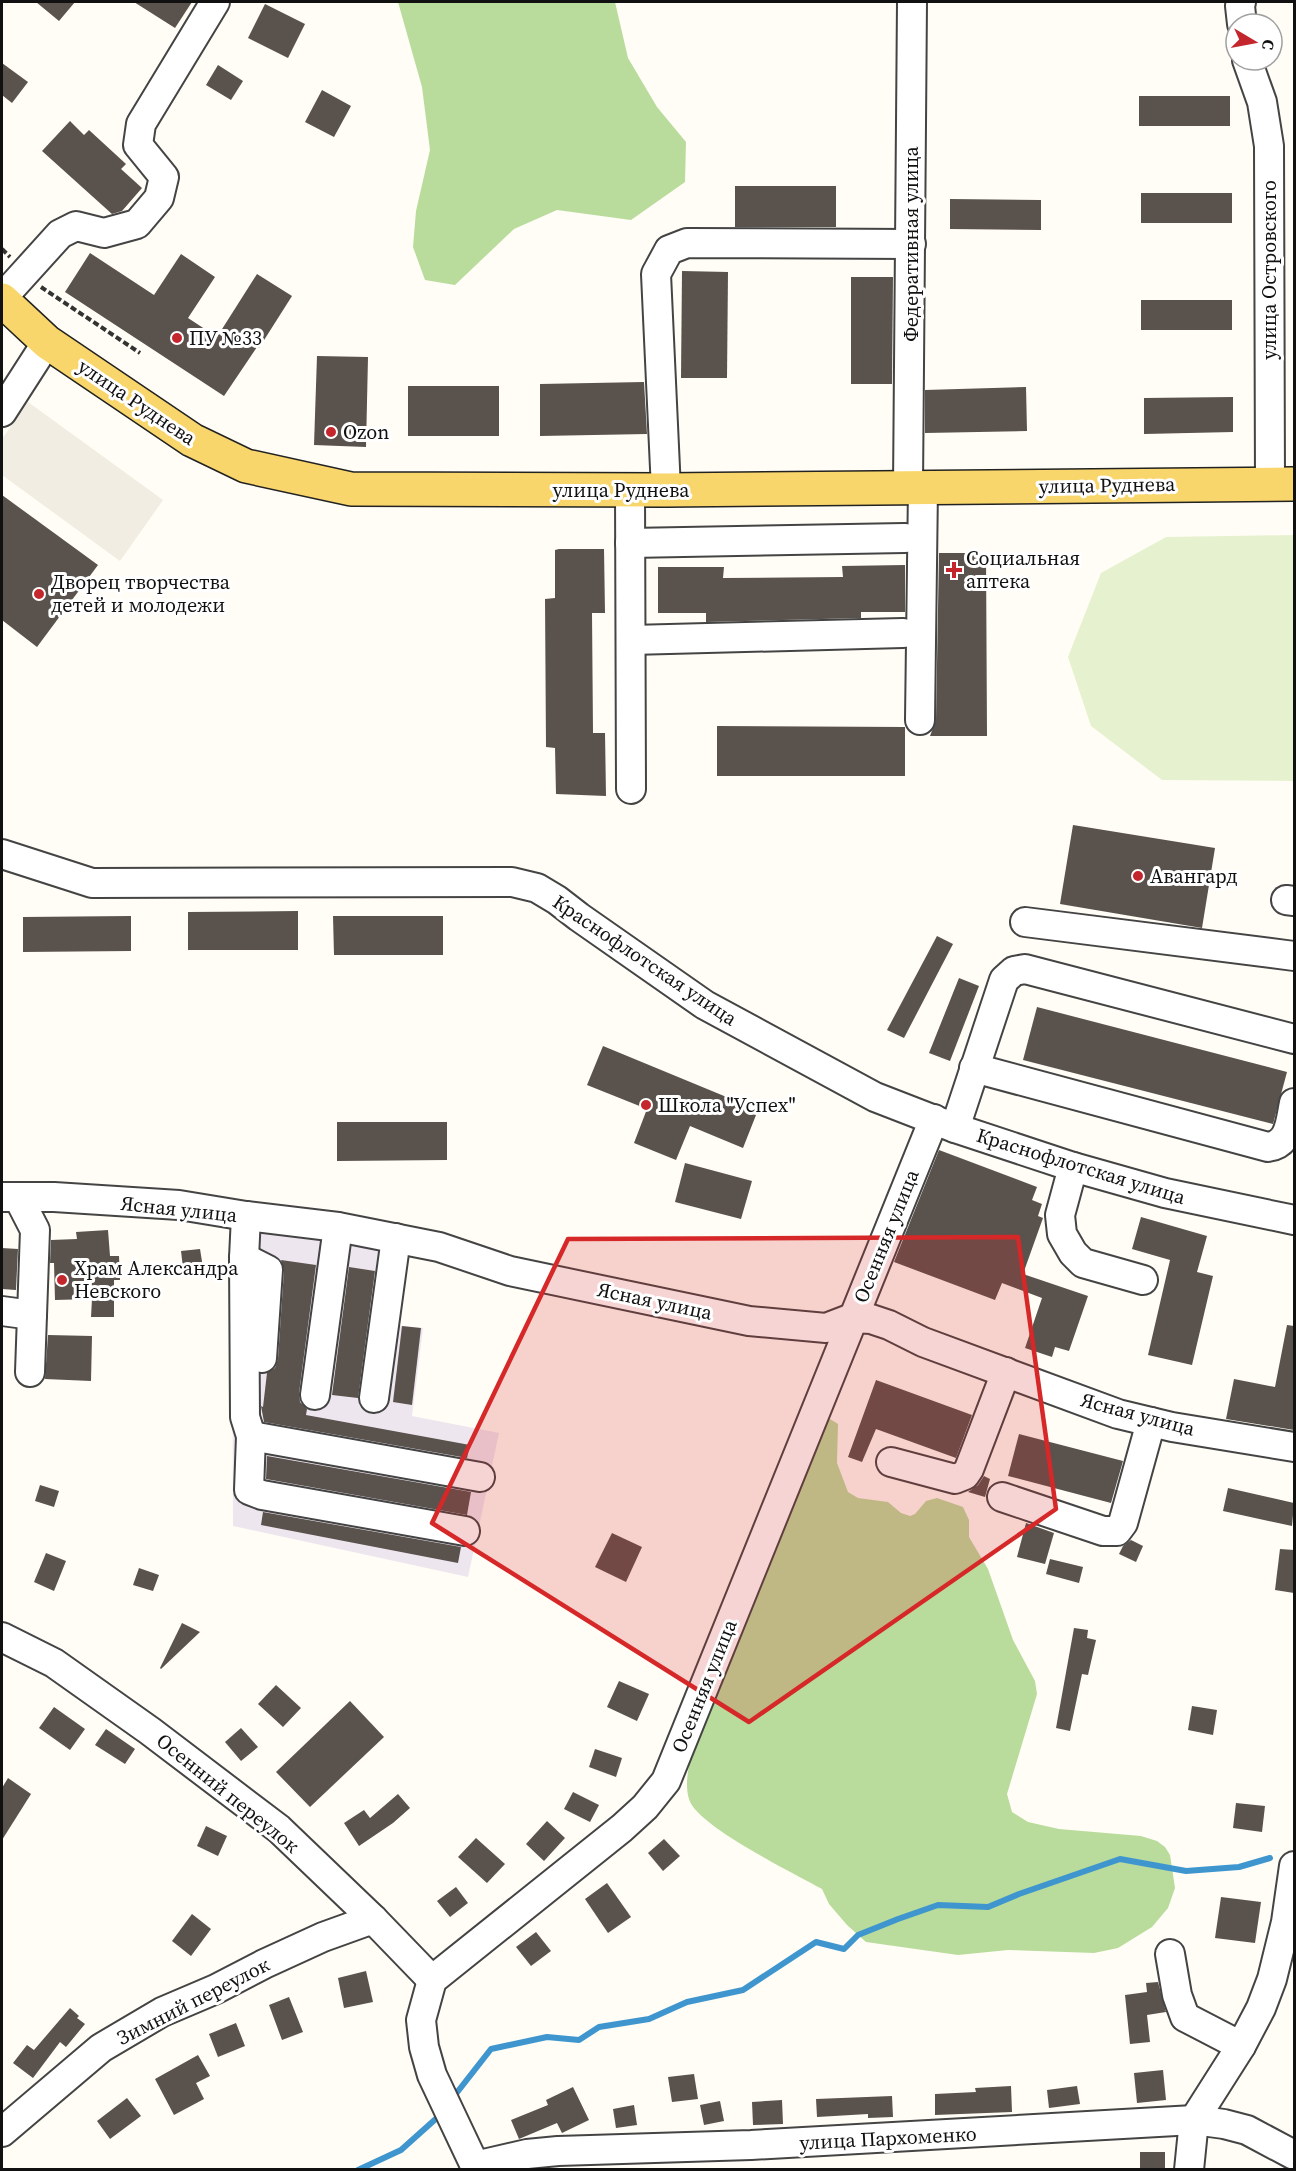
<svg xmlns="http://www.w3.org/2000/svg" width="1296" height="2171" font-family="'Source Serif 4',serif">
	<rect width="100%" height="100%" fill="#fffdf5"/>
	<polygon fill="#eee6ef" points="232,1220 402,1244 393,1325 423,1328 412,1416 499,1433 468,1577 233,1526"/>
	<g fill="#b9dc9c">
		<polygon points="398,2 615,2 628,58 657,107 686,142 685,182 631,220 557,210 514,229 455,285 425,280 413,247 416,211 430,150 422,87"/>
		<path d="M830,1419l8,5 -1,39 11,29 10,6 30,4 13,11 9,3 5,-2 11,-13 11,-3 26,9 6,13v17l19,32 25,71 22,41 2,13 -30,100 5,18 16,10 31,7 82,7 16,5 8,6 5,8 5,33 -7,20 -16,19 -34,21 -24,5 -86,-3 -50,5 -92,-13 -19,-17 -18,-21 -7,-15c-26,-15 -126,-63 -133,-90 -7,-22 6,-55 12,-77l126,-302z"/>
	</g>
	<polygon fill="#e6f2cf" points="1294,535 1294,781 1162,780 1091,726 1068,657 1101,573 1166,537"/>
	<polygon fill="#f1ede2" points="28,402 163,500 120,561 2,475 2,439"/>
	<g fill="none" stroke-linecap="round" stroke-linejoin="round">
		<g stroke="#3f96cf" stroke-width="6">
			<polyline points="455,2095 491,2049 547,2037 579,2040 599,2027 649,2019 687,2002 743,1990 816,1942 844,1949 858,1935 898,1919 938,1905 988,1907 1019,1894 1120,1859 1186,1871 1239,1867 1270,1858"/>
			<polyline points="358,2170 401,2150 439,2116"/>
		</g>
	</g>
	<g fill="#5a524d">
		<polygon points="36,2 75,2 59,21"/>
		<polygon points="134,2 192,2 175,28"/>
		<polygon points="265,4 305,24 288,58 248,38"/>
		<polygon points="2,63 28,82 12,103 2,95"/>
		<polygon points="218,65 243,81 231,100 206,85"/>
		<polygon points="322,90 351,106 334,137 305,122"/>
		<rect x="1139" y="96" width="91" height="30"/>
		<polygon points="70,121 84,135 89,130 126,164 121,169 142,188 122,211 112,214 42,151"/>
		<rect x="735" y="186" width="101" height="41"/>
		<rect x="1141" y="193" width="91" height="30"/>
		<polygon points="950,199 1041,200 1041,230 950,229"/>
		<polygon points="90,253 154,295 181,254 215,277 188,318 217,337 257,274 292,296 259,348 257,347 224,396 65,292"/>
		<polygon points="682,271 728,272 727,378 681,378"/>
		<polygon points="851,277 893,277 892,384 851,384"/>
		<rect x="1141" y="300" width="91" height="30"/>
		<polygon points="317,356 368,357 366,447 314,445"/>
		<polygon points="644,382 647,434 540,436 540,384"/>
		<rect x="408" y="386" width="91" height="50"/>
		<polygon points="1026,387 1027,431 925,433 925,390"/>
		<polygon points="1233,397 1233,432 1144,434 1144,398"/>
		<polygon points="2,495 98,565 37,647 2,620"/>
		<polygon points="559,549 604,549 605,613 592,613 593,733 605,733 606,796 556,794 555,748 546,747 545,599 555,598 555,550"/>
		<polygon points="939,553 986,553 987,736 930,736 936,720"/>
		<polygon points="905,565 905,612 861,612 861,618 706,622 706,613 658,613 658,567 724,567 723,578 843,577 842,566"/>
		<polygon points="717,726 905,727 905,776 717,776"/>
		<polygon points="1073,825 1215,848 1202,928 1060,904"/>
		<polygon points="298,911 298,950 188,950 188,912"/>
		<polygon points="131,916 131,951 23,952 23,917"/>
		<polygon points="333,916 443,916 443,955 334,955"/>
		<polygon points="937,936 953,944 904,1038 887,1030"/>
		<polygon points="959,978 979,986 950,1061 929,1053"/>
		<polygon points="1037,1007 1287,1072 1273,1124 1023,1060"/>
		<polygon points="603,1046 758,1110 743,1148 690,1126 676,1160 634,1143 647,1109 587,1085"/>
		<polygon points="337,1122 447,1122 447,1160 337,1161"/>
		<polygon points="939,1150 1037,1187 1032,1200 1042,1204 1038,1216 1043,1218 1023,1274 1088,1296 1069,1351 1055,1347 1052,1357 1025,1348 1042,1298 1002,1283 995,1300 894,1262"/>
		<polygon points="685,1163 752,1181 741,1219 675,1202"/>
		<polygon points="1141,1217 1207,1236 1197,1272 1213,1276 1192,1365 1148,1355 1170,1260 1132,1249"/>
		<polygon points="108,1230 110,1256 119,1256 120,1280 114,1280 114,1317 91,1317 92,1299 55,1300 54,1263 50,1263 51,1240 77,1239 76,1232"/>
		<polygon points="2,1248 18,1249 16,1290 2,1289"/>
		<polygon points="200,1249 204,1274 184,1276 181,1251"/>
		<polygon points="281,1260 316,1265 299,1393 300,1402 307,1409 306,1415 470,1445 467,1458 264,1422 261,1406 263,1407 267,1373 275,1368 278,1359 284,1271"/>
		<polygon points="349,1267 375,1271 358,1398 332,1395"/>
		<polygon points="1287,1325 1294,1326 1294,1430 1226,1419 1234,1379 1275,1387"/>
		<polygon points="402,1326 421,1328 412,1405 393,1402"/>
		<polygon points="48,1335 92,1336 91,1381 45,1379"/>
		<polygon points="876,1380 972,1415 956,1458 876,1429 862,1462 848,1457"/>
		<polygon points="1019,1434 1123,1461 1111,1503 1008,1476"/>
		<polygon points="267,1456 471,1492 467,1515 266,1479"/>
		<polygon points="984,1476 990,1479 985,1497 968,1492 978,1485"/>
		<polygon points="40,1485 59,1491 54,1507 35,1501"/>
		<polygon points="1228,1488 1294,1503 1292,1526 1223,1511"/>
		<polygon points="263,1512 461,1547 458,1563 261,1525"/>
		<polygon points="1026,1523 1054,1533 1045,1564 1017,1557"/>
		<polygon points="612,1533 642,1547 626,1582 595,1567"/>
		<polygon points="1131,1540 1143,1546 1136,1562 1119,1554 1123,1546"/>
		<polygon points="1280,1549 1294,1550 1294,1593 1275,1590"/>
		<polygon points="46,1553 66,1561 54,1591 34,1582"/>
		<polygon points="1050,1559 1083,1567 1079,1583 1046,1574"/>
		<polygon points="139,1568 159,1575 153,1591 133,1585"/>
		<polygon points="182,1623 200,1632 161,1669 160,1668"/>
		<polygon points="1074,1628 1088,1630 1087,1638 1096,1640 1088,1675 1082,1674 1070,1731 1056,1728"/>
		<polygon points="619,1681 649,1694 637,1721 607,1707"/>
		<polygon points="276,1685 301,1708 283,1727 258,1704"/>
		<polygon points="350,1701 384,1737 310,1807 276,1772"/>
		<polygon points="1192,1706 1217,1710 1213,1735 1188,1730"/>
		<polygon points="54,1707 85,1729 70,1750 39,1728"/>
		<polygon points="241,1728 258,1747 241,1761 225,1742"/>
		<polygon points="106,1729 135,1749 125,1764 95,1745"/>
		<polygon points="595,1749 622,1758 616,1777 589,1767"/>
		<polygon points="8,1778 31,1794 2,1840 2,1788"/>
		<polygon points="573,1792 599,1805 590,1822 564,1809"/>
		<polygon points="398,1794 410,1808 393,1823 359,1846 344,1823 364,1810 370,1818"/>
		<polygon points="1236,1803 1265,1806 1262,1832 1233,1828"/>
		<polygon points="547,1821 565,1838 544,1861 526,1844"/>
		<polygon points="206,1826 227,1836 218,1856 197,1846"/>
		<polygon points="476,1838 505,1864 487,1883 458,1857"/>
		<polygon points="664,1839 680,1856 663,1871 648,1853"/>
		<polygon points="607,1883 631,1917 608,1933 585,1899"/>
		<polygon points="456,1887 468,1903 450,1917 437,1901"/>
		<polygon points="1221,1897 1261,1902 1255,1943 1215,1938"/>
		<polygon points="192,1914 211,1929 191,1956 172,1941"/>
		<polygon points="536,1932 551,1951 531,1966 516,1947"/>
		<polygon points="366,1971 373,2002 344,2008 338,1978"/>
		<polygon points="1158,1982 1166,2012 1147,2015 1150,2042 1130,2044 1125,1995 1147,1992 1146,1983"/>
		<polygon points="289,1997 303,2032 282,2040 269,2005"/>
		<polygon points="70,2008 79,2016 77,2018 85,2024 66,2047 60,2042 33,2078 13,2063 27,2045 34,2050"/>
		<polygon points="236,2023 245,2046 218,2057 209,2034"/>
		<polygon points="198,2055 210,2076 196,2083 204,2099 174,2115 155,2079"/>
		<polygon points="1163,2070 1166,2100 1137,2103 1134,2073"/>
		<polygon points="694,2074 698,2099 672,2102 668,2077"/>
		<polygon points="1011,2086 1012,2112 935,2115 935,2094 976,2092 975,2088"/>
		<polygon points="1077,2086 1080,2104 1049,2108 1047,2090"/>
		<polygon points="573,2087 589,2120 562,2133 557,2123 519,2139 511,2120 548,2105 546,2100"/>
		<polygon points="892,2096 893,2117 868,2118 868,2114 817,2117 816,2099"/>
		<polygon points="127,2098 141,2116 110,2139 97,2121"/>
		<polygon points="782,2100 783,2124 753,2125 752,2102"/>
		<polygon points="720,2101 724,2121 704,2125 700,2105"/>
		<polygon points="634,2105 637,2125 616,2128 613,2109"/>
		<rect x="1140" y="2152" width="25" height="17"/>
	</g>
	<g fill="none" stroke-linecap="round" stroke-linejoin="round">
		<defs>
			<g id="minor">
				<polyline points="1241,2 1240,6 1242,24"/>
				<polyline points="1247,60 1262,102 1269,146 1270,483"/>
				<polyline points="2,298 60,234 76,226 104,233 137,224 159,198 164,177 138,145 141,124 215,2"/>
				<polyline points="2,412 47,342"/>
				<polyline points="908,487 912,2"/>
				<polyline points="630,490 631,789"/>
				<polyline points="666,490 656,274 669,250 687,243 911,244"/>
				<polyline points="630,543 905,538"/>
				<polyline points="631,640 903,633"/>
				<polyline points="920,720 923,487"/>
				<polyline points="2,854 92,883 512,882 537,888 557,900 579,917 705,1005 875,1097 955,1128 1073,1167 1165,1193 1294,1220"/>
				<polyline points="1286,900 1294,901"/>
				<polyline points="1025,922 1294,956"/>
				<path d="M974,1068l294,79c22,-3 22,-25 26,-44"/>
				<polyline points="955,1128 1004,980 1014,971 1025,969 1294,1039"/>
				<polyline points="1073,1167 1060,1215 1062,1234 1073,1253 1083,1263 1143,1280"/>
				<polyline points="2,1197 54,1197 179,1205 246,1216 338,1227 439,1247 510,1271 749,1321 826,1328 852,1318 871,1319 889,1325 923,1342 1118,1414 1172,1427 1294,1447"/>
				<polyline points="18,1197 35,1230 30,1372"/>
				<polyline points="246,1216 244,1258 245,1417 251,1436 249,1490 262,1495 465,1531"/>
				<polyline points="244,1258 268,1270 262,1358"/>
				<polyline points="2,1311 32,1315"/>
				<polyline points="315,1395 338,1227"/>
				<polyline points="374,1398 396,1238"/>
				<polyline points="251,1436 480,1477"/>
				<polyline points="891,1462 955,1479 965,1475 969,1469 1006,1372"/>
				<polyline points="1002,1497 1103,1531 1117,1531 1123,1523 1151,1422"/>
				<polyline points="2,1637 54,1663 150,1731 279,1829 373,1919 432,1980"/>
				<polyline points="1170,1954 1177,1995 1185,2017 1241,2046"/>
				<polyline points="2,2132 101,2048 162,2012 216,1989 264,1964 323,1937 373,1919"/>
				<polyline points="475,2166 527,2154 558,2151 751,2145 1194,2120 1224,2124 1247,2130 1294,2155"/>
				<polyline points="477,2170 432,2075 424,2047 421,2020 432,1980 622,1828 645,1807 666,1781 934,1119"/>
				<polyline points="1189,2170 1194,2120 1241,2046 1261,2008 1272,1979 1286,1922 1294,1866"/>
			</g>
			<polyline id="major" points="2,300 47,342 192,440 246,466 351,489 666,490 1294,484"/>
		</defs>
		<use href="#minor" stroke="#444" stroke-width="32"/>
		<use href="#major" stroke="#222" stroke-width="36"/>
		<g stroke="#333" stroke-width="4" stroke-dasharray="6 3" stroke-linecap="butt">
			<polyline points="2,249 10,257"/>
			<polyline points="41,287 140,353"/>
		</g>
		<use href="#minor" stroke="#fff" stroke-width="28"/>
		<use href="#major" stroke="#f9d66b" stroke-width="33"/>
	</g>
	<path fill="#d62828" fill-opacity="0.2" stroke="#d62828" stroke-width="4.5" stroke-linejoin="round" d="M1018,1237l38,272 -307,213 -317,-199 136,-284z"/>
	<g fill="#c4262e" stroke="#fff" stroke-width="2">
		<circle cx="177" cy="338" r="6"/>
		<circle cx="331" cy="432" r="6"/>
		<path d="M951 561h6v6h6v6h-6v6h-6v-6h-6v-6h6z"/>
		<circle cx="39" cy="594" r="6"/>
		<circle cx="1138" cy="876" r="6"/>
		<circle cx="646" cy="1105" r="6"/>
		<circle cx="62" cy="1280" r="6"/>
	</g>
	<g text-anchor="middle" stroke-width="6" stroke-linejoin="round" paint-order="stroke">
		<g font-size="20" fill="#111" stroke="#fff">
			<text transform="translate(911 244) rotate(-90)" y="7">Федеративная улица</text>
			<text transform="translate(1269 270) rotate(-90)" y="7">улица Островского</text>
			<text transform="translate(137 402) rotate(34)" y="7">улица Руднева</text>
			<text transform="translate(1107 485) rotate(-1)" y="7">улица Руднева</text>
			<text x="621" y="497">улица Руднева</text>
			<text transform="translate(645 960) rotate(34)" y="7">Краснофлотская улица</text>
			<text transform="translate(1081 1166) rotate(17)" y="7">Краснофлотская улица</text>
			<text transform="translate(179 1209) rotate(6)" y="7">Ясная улица</text>
			<text transform="translate(886 1236) rotate(-68)" y="7">Осенняя улица</text>
			<text transform="translate(655 1301) rotate(12)" y="7">Ясная улица</text>
			<text transform="translate(1138 1414) rotate(15)" y="7">Ясная улица</text>
			<text transform="translate(704 1686) rotate(-68)" y="7">Осенняя улица</text>
			<text transform="translate(228 1793) rotate(39)" y="7">Осенний переулок</text>
			<text transform="translate(193 2001) rotate(-27)" y="7">Зимний переулок</text>
			<text transform="translate(888 2138) rotate(-3)" y="7">улица Пархоменко</text>
		</g>
		<g font-size="20" fill="#111" stroke="#fff" text-anchor="start">
			<text x="189" y="345">ПУ №33</text>
			<text x="343" y="439">Ozon</text>
			<text x="966" y="565">Социальная<tspan x="966" dy="23">аптека</tspan></text>
			<text x="51" y="589">Дворец творчества<tspan x="51" dy="23">детей и молодежи</tspan></text>
			<text x="1150" y="883">Авангард</text>
			<text x="658" y="1112">Школа "Успех"</text>
			<text x="74" y="1275">Храм Александра<tspan x="74" dy="23">Невского</tspan></text>
		</g>
	</g>
	<rect width="1296" height="2171" fill="none" stroke="#111111" stroke-width="6"/>
	<g transform="translate(1254 42) rotate(100)"><circle r="28" fill="#ffffff" stroke="#a0a0a0" stroke-width="1.5"/>
	<path d="M0-4.5L10 22L0 15L-10 22Z" fill="#c4262e"/>
	<text y="-9" font-size="16" font-weight="bold" text-anchor="middle" fill="#111111">С</text>
	</g>
</svg>
